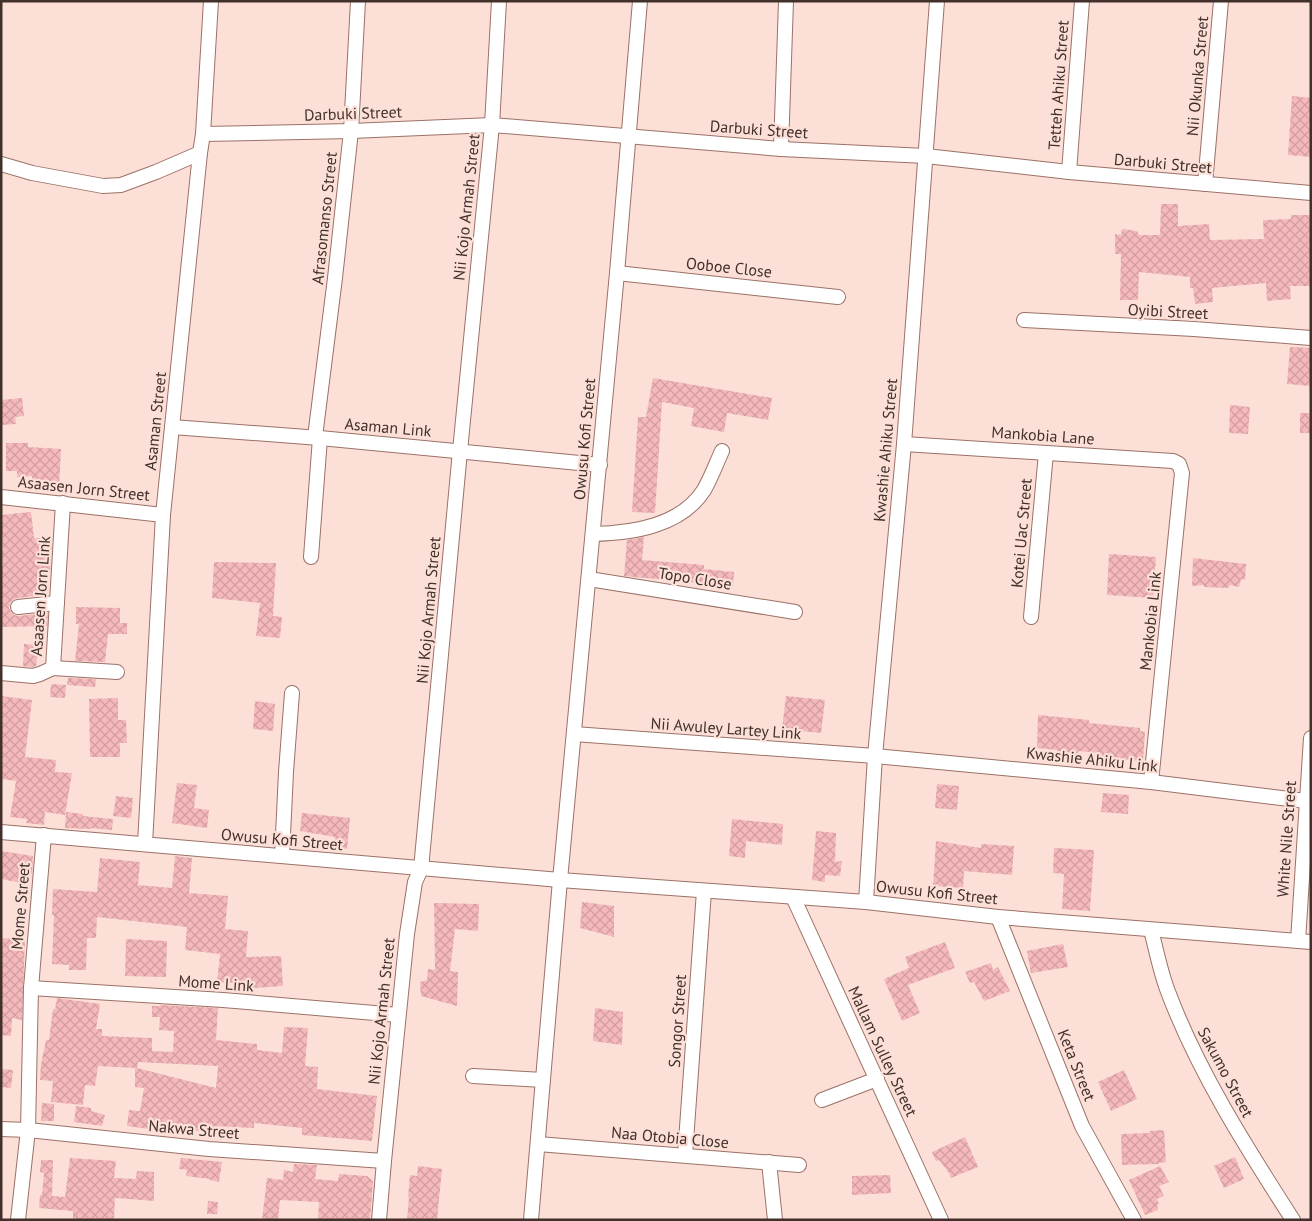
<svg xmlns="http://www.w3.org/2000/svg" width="1312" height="1221" font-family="'PT Sans',sans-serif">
	<defs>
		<pattern id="building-cross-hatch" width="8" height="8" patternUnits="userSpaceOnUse" patternTransform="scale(1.25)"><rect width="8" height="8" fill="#f5b8bb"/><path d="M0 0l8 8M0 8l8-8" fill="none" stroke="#d39ea1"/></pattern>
	</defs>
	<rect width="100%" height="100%" fill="#fce0d8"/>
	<g fill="url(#building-cross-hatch)" fill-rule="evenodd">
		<polygon points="1292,96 1311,98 1311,157 1288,155"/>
		<polygon points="1161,204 1178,204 1178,226 1209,224 1210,240 1264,239 1263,220 1291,219 1291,215 1311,215 1311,286 1290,286 1291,299 1267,301 1266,283 1212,288 1213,302 1195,304 1193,288 1190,288 1190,277 1139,272 1138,300 1120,300 1121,254 1115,254 1115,234 1121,235 1122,229 1137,231 1139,235 1160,235"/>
		<polygon points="1290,347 1311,348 1311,386 1287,384"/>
		<polygon points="653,378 772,398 768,420 727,413 724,432 691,426 694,408 662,402 655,513 632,512 638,417 646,417"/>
		<polygon points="22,398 24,416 15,417 16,424 1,425 1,400"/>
		<polygon points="1230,405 1250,407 1248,434 1229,433"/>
		<rect x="1300" y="413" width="11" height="20"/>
		<polygon points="6,443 28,443 28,447 61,449 59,487 38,486 38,482 32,482 32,476 17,477 17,471 6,471"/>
		<polygon points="31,512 34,538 52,538 50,573 45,573 45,595 17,598 13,600 10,603 9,608 11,612 14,615 18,616 48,613 47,626 1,627 1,566 3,566 2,551 3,551 1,515"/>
		<polygon points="644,537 642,560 704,565 704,569 734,572 733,586 624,576 627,540"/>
		<polygon points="1109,554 1156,557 1153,598 1107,595"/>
		<polygon points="1193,558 1246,564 1245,580 1241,579 1239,587 1230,585 1228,588 1204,587 1204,585 1192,586"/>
		<polygon points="214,562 276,563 273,616 282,617 280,638 256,636 260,603 212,598"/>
		<polygon points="76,607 120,608 120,623 127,623 127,634 108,634 105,662 75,661 79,624 76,624"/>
		<polygon points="24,644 39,645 36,666 32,667 23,666"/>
		<polygon points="68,678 96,679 95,687 67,685"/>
		<polygon points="51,684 66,685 65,698 50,697"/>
		<polygon points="1,696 32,700 25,757 56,760 55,772 72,773 65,815 45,812 44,825 26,823 27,819 10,817 16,781 1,779"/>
		<polygon points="786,696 825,700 821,733 782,729"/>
		<polygon points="118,698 118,720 126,720 127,743 120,743 120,757 90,757 89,699"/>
		<polygon points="255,701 275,704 273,731 253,729"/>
		<polygon points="1038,715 1089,720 1089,723 1140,728 1140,731 1145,732 1143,761 1097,758 1098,753 1079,751 1075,757 1058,756 1057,750 1037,748"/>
		<polygon points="177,783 197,785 194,808 209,810 207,828 172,823"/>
		<polygon points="937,784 959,786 957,810 935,808"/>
		<polygon points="1103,793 1129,795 1128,814 1101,812"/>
		<polygon points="116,796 133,798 131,818 113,816"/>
		<polygon points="66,812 83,814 83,816 113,819 112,830 91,828 91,829 65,828"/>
		<polygon points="302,813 350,818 347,849 334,847 335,837 300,831"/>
		<polygon points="732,819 783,824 782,845 746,841 745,858 729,856"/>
		<polygon points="816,831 836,833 835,862 842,861 840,876 825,875 825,882 812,880"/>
		<polygon points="936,841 981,848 981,844 1014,846 1012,875 964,871 963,888 933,886"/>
		<polygon points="1054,848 1094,850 1090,911 1062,909 1064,874 1053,873"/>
		<polygon points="1,851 33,856 32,874 23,872 22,883 1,879"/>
		<polygon points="175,856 192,858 189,893 228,896 225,929 248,931 246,957 281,956 283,986 253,988 253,984 217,982 220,954 185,950 187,927 97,917 96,938 87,938 86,970 69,970 69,965 52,964 54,915 52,915 53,889 97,892 100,858 140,862 138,885 172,888"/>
		<polygon points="582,902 614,906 614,937 580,928"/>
		<polygon points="434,903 479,904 478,931 455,929 450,971 458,972 457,1006 421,996 420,982 427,980 428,969 435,970"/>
		<polygon points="1,938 25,940 22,1020 12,1018 11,1036 1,1035"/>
		<polygon points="126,939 167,941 166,977 125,976"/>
		<polygon points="945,942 955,968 908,985 920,1013 902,1021 884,979 909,968 905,957"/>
		<polygon points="1063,944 1068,967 1031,973 1027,951"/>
		<polygon points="991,963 993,970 998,967 1010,991 984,1001 974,982 970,983 965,972"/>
		<path d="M57,998l43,6 -4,25h6v7l50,2v13l21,1 1,-21 -15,-1 1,-13h-8v-11h8v-1l58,3 -2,32 41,4v6l25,3 2,-26 24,1 -3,38 13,1 -1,22 60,7 -5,45 -70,-6v-7l-48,-5v5l-40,-2v7l-46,-6v4l-12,-1 -29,-4 2,-16 11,1 4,-23 -9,-1v-19l-37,-2 -3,20 -10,-1 -2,20 -32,-3 2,-21 -13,-1 1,-16 5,-24h3l4,-31h2zM138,1062l80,4 -2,22 -79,-20z"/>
		<polygon points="595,1008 623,1012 622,1045 593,1041"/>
		<polygon points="1,1069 13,1070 11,1088 1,1087"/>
		<polygon points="1124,1070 1137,1099 1111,1111 1098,1082"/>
		<polygon points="42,1103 54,1104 54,1121 41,1121"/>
		<polygon points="76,1106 91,1108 91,1111 105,1115 102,1126 74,1122"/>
		<polygon points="1164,1130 1166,1162 1159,1163 1159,1164 1122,1165 1121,1134 1150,1133 1149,1131"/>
		<polygon points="965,1137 978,1167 951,1178 949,1173 939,1160 936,1161 932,1152"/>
		<polygon points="1235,1157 1244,1179 1224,1188 1214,1166"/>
		<polygon points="70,1158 116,1161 114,1178 136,1179 137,1171 154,1172 154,1201 115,1198 114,1220 73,1220 73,1212 72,1211 39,1208 40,1195 42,1195 44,1173 40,1172 41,1160 53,1160 52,1196 65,1197"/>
		<polygon points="181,1158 222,1162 219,1182 210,1180 210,1179 186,1176 187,1170 179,1169"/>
		<polygon points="294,1164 317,1165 315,1179 338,1181 339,1174 367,1176 373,1181 370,1220 318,1220 319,1202 280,1200 278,1220 262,1220 267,1178 283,1180 284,1170 293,1172"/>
		<polygon points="418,1166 442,1169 437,1220 407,1220 409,1197 408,1197 410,1175 417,1176"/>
		<polygon points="1160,1166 1169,1182 1159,1186 1164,1196 1157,1199 1159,1204 1157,1205 1158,1210 1145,1215 1129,1180"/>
		<polygon points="890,1175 891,1193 852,1195 852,1176"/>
		<polygon points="208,1201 218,1202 217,1214 207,1214"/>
	</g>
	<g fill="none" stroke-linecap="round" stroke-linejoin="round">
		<defs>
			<g id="minor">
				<polyline points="203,134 351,131 492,125 781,149 926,156 1069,172 1311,193"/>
				<polyline points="781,149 786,1"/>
				<polyline points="1,164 32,173 103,186 121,185 156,172 200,153"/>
				<polyline points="1069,172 1082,1"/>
				<polyline points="1205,184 1221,1"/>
				<polyline points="617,273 838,297"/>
				<polyline points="1024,320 1194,329 1311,338"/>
				<polyline points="172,427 320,438 600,465"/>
				<polyline points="315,437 335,278 351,131 358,1"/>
				<polyline points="904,444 1173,461 1179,464 1182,473 1151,782"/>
				<polyline points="1,497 163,515"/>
				<path d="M593,534c40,-1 88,-8 111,-44 7,-12 12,-26 18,-39"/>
				<polyline points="311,557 320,438"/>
				<polyline points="589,579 795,612"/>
				<polyline points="18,607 57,603"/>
				<polyline points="1031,617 1046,453"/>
				<polyline points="53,668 117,672"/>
				<polyline points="1,673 33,676 40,674 53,668 63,503"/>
				<polyline points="574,734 875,756 1151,782 1306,801"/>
				<polyline points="1,832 560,880 866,902 998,917 1311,942"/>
				<polyline points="145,844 163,515 200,153 203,134 211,1"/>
				<polyline points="282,856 286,772 292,693"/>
				<polyline points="793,897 941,1220"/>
				<polyline points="866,902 875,756 904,444 937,1"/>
				<polyline points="998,917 1082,1126 1134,1220"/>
				<path d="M1151,930c5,19 9,40 16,59 30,81 79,158 126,231"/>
				<polyline points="1298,941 1311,738"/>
				<polyline points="31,988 223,1000 398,1015"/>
				<polyline points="473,1076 543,1080"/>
				<polyline points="822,1100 877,1079"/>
				<polyline points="1,1129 28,1130 209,1149 384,1161"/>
				<polyline points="538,1144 799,1165"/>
				<polyline points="685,1155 704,891"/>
				<polyline points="769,1162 775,1220"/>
				<polyline points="18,1220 28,1130 31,988 44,835"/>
				<polyline points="379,1220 384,1161 407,934 415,882 421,869 460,451 492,125 499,1"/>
				<polyline points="531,1220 560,880 617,273 640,1"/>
			</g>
		</defs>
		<use href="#minor" stroke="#9b7166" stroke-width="16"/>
		<use href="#minor" stroke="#fff" stroke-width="14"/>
	</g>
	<g text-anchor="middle" stroke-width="4.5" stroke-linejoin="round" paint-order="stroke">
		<g font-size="16" fill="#42302b" stroke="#fce0d8">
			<text transform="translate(1197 76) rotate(-85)" y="6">Nii Okunka Street</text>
			<text transform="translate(1058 85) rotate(-86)" y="6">Tetteh Ahiku Street</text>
			<text transform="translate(353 113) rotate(-2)" y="6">Darbuki Street</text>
			<text transform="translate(759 129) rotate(4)" y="6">Darbuki Street</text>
			<text transform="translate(1163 163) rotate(5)" y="6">Darbuki Street</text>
			<text transform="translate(466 207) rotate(-84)" y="6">Nii Kojo Armah Street</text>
			<text transform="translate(324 218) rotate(-84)" y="6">Afrasomanso Street</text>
			<text transform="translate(729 267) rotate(6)" y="6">Ooboe Close</text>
			<text transform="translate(1168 311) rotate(3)" y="6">Oyibi Street</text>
			<text transform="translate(155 421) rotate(-84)" y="6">Asaman Street</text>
			<text transform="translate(388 427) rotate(5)" y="6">Asaman Link</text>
			<text transform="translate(1043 435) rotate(4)" y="6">Mankobia Lane</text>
			<text transform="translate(584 439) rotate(-85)" y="6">Owusu Kofi Street</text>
			<text transform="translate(885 450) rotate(-85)" y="6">Kwashie Ahiku Street</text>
			<text transform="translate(84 488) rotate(6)" y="6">Asaasen Jorn Street</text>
			<text transform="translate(1021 533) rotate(-85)" y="6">Kotei Uac Street</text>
			<text transform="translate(695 578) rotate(9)" y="6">Topo Close</text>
			<text transform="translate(40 596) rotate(-86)" y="6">Asaasen Jorn Link</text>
			<text transform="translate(428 610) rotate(-85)" y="6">Nii Kojo Armah Street</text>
			<text transform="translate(1150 621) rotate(-84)" y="6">Mankobia Link</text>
			<text transform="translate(726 728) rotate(4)" y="6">Nii Awuley Lartey Link</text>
			<text transform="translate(1092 759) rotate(6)" y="6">Kwashie Ahiku Link</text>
			<text transform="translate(282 839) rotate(5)" y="6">Owusu Kofi Street</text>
			<text transform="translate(1286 839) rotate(-86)" y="6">White Nile Street</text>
			<text transform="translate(937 892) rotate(6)" y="6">Owusu Kofi Street</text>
			<text transform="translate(20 906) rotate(-85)" y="6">Mome Street</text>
			<text transform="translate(216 983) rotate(4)" y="6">Mome Link</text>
			<text transform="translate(381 1011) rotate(-84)" y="6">Nii Kojo Armah Street</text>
			<text transform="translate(677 1021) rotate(-86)" y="6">Songor Street</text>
			<text transform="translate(883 1051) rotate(65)" y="6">Mallam Sulley Street</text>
			<text transform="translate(1077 1065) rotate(68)" y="6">Keta Street</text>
			<text transform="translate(1226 1072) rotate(62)" y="6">Sakumo Street</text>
			<text transform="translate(194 1129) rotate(5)" y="6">Nakwa Street</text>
			<text transform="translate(670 1137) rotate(5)" y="6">Naa Otobia Close</text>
		</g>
	</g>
	<rect width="1312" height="1221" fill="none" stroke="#42302b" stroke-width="5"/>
</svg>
